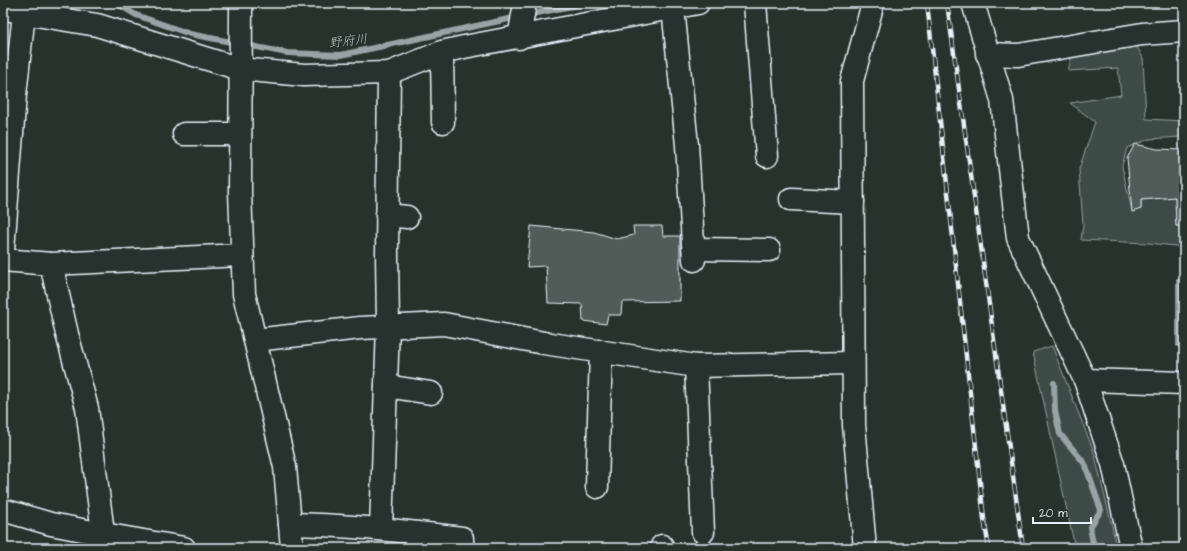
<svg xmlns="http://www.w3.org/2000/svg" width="1187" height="551" font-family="'Architects Daughter','Klee One',sans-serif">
	<rect width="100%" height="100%" fill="#26332d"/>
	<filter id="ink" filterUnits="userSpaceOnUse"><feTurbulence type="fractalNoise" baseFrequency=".025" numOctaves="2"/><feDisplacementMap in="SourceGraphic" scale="8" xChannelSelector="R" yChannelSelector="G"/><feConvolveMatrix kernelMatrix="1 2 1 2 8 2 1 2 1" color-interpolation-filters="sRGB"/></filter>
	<g filter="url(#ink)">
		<g fill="#3e4b47" stroke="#939ea0">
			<polygon points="1136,45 1143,58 1146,119 1184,121 1184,136 1180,137 1149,139 1127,148 1122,166 1132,211 1141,209 1141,200 1175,197 1176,226 1184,226 1184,247 1148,243 1081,240 1083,225 1079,169 1095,122 1070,103 1121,95 1118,68 1068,71 1072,54"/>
			<polygon points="1052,346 1094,452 1112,526 1116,548 1075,548 1033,352"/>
		</g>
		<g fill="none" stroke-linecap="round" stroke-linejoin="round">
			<g stroke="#98a3a5" stroke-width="6">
				<polyline points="116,3 136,15 190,34 287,53 341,55 518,17"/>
				<polyline points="527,15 587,3"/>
				<polyline points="1054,383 1055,411 1060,434 1085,464 1101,510 1090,527 1093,543 1096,548"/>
			</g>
		</g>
		<g fill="#505c59" stroke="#e8f1f8">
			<polygon points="1135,144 1157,149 1184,150 1184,226 1176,226 1175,197 1141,200 1141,209 1132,212 1127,158"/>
			<polygon points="531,226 594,232 617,239 634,235 633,226 662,226 663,236 680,236 680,301 622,302 621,315 608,315 606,324 583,321 582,304 548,303 546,266 527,267"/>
			<rect x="1177" y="280" width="7" height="66"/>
		</g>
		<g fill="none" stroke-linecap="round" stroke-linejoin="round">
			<defs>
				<g id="minor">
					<polyline points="241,3 240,192 244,294 285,467 292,548"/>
					<polyline points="755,3 767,156"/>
					<polyline points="973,3 1002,100 1018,238 1085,380 1113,464 1131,548"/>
					<polyline points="3,8 24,13 97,25 240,69 304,75 389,73 442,52 464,47 698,3"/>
					<polyline points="673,8 687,145 694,260"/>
					<polyline points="519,38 525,3"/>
					<polyline points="442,52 443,122"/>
					<polyline points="987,54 1018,55 1142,34 1184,31"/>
					<polyline points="184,134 240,134"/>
					<polyline points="791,199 853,202"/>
					<polyline points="387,215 407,217"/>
					<polyline points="694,249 769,250"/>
					<polyline points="3,250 15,95 24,13"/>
					<polyline points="3,260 51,264 242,255"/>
					<polyline points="51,264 67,334 87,408 105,548"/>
					<polyline points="255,340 360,328 444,324 544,343 696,366 853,363"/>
					<polyline points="696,366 703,532"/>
					<polyline points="1085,380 1184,383"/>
					<polyline points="386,386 431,393"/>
					<polyline points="597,487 601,351"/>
					<polyline points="3,510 51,524 103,534 184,548"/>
					<path d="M290,524c58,1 115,7 172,14v10"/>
					<polyline points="381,529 388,326 387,253 389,73"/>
					<polyline points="662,546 662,548"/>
					<polyline points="865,548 854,425 852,81 873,3"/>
				</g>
			</defs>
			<use href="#minor" stroke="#e8f1f8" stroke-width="25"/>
			<use href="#minor" stroke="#26332d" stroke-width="22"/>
			<defs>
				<g id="rail">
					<polyline points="927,3 984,519 989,548"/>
					<polyline points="947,3 1023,548"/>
				</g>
			</defs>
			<use href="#rail" stroke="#e8f1f8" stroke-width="4.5"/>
			<use href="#rail" stroke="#26332d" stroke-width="3" stroke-dasharray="9" stroke-linecap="butt"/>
		</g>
	</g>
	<g text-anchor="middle" stroke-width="3" stroke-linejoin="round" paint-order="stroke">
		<g font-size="13" font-style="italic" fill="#b3bdc0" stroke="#26332d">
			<text transform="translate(348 40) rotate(-7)" y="5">野府川</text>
		</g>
	</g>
	<rect width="1187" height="551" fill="none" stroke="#26332d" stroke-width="16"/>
	<rect x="8" y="8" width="1171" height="535" fill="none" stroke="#e8f1f8" stroke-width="1.5" filter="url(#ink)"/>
	<path d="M1033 517v6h58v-6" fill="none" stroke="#e8f1f8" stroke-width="2"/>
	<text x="1039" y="517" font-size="12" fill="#e8f1f8" stroke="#26332d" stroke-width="3" paint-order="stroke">20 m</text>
</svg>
